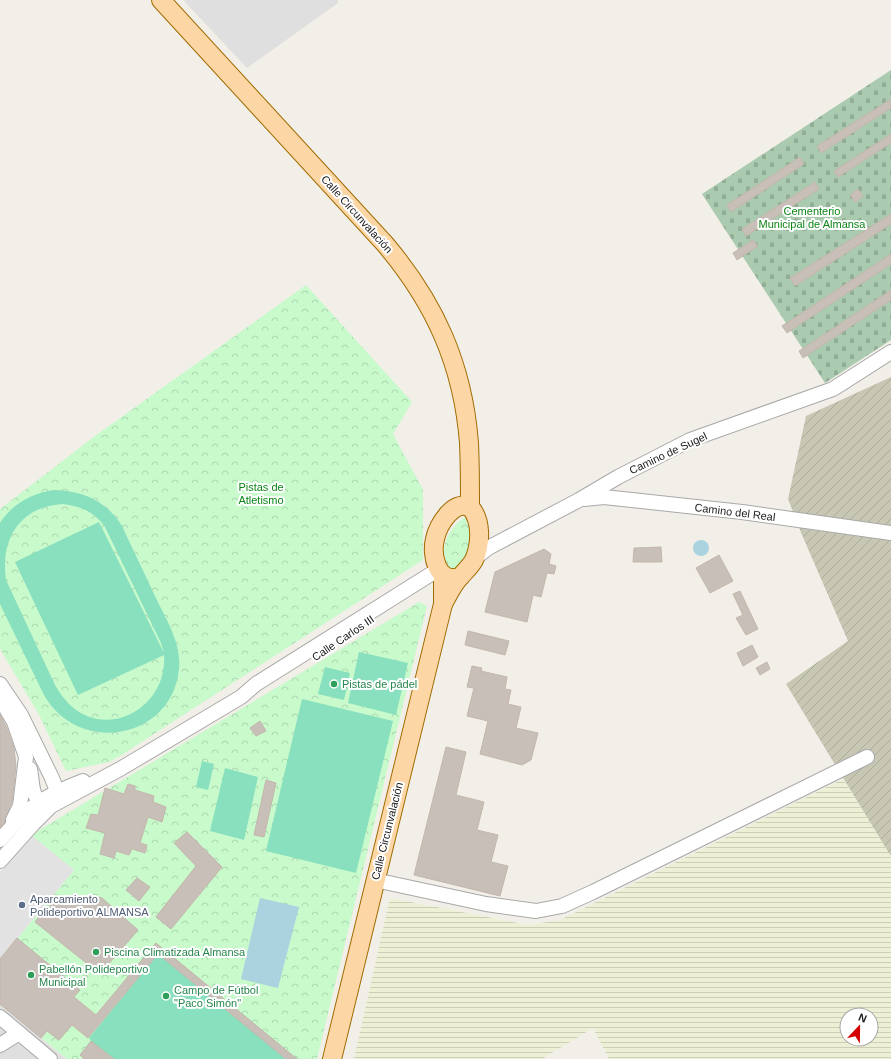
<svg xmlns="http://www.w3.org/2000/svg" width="891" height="1059" font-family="Helvetica,sans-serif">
	<defs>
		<pattern id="construction-furrows" width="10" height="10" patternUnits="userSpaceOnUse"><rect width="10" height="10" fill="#c7c7b4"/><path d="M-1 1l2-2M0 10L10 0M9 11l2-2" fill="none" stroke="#abab9a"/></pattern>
		<pattern id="farmland-rules" width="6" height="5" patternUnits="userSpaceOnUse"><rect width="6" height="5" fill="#eef0d5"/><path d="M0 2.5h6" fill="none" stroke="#ccceb7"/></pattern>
		<pattern id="cemetery-stones" width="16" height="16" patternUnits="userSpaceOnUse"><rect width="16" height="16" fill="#aacbaf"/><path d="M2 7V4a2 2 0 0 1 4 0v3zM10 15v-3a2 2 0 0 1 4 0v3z" fill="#92ae96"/></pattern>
		<pattern id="park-crowns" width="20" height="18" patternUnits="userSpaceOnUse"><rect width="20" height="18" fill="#c8facc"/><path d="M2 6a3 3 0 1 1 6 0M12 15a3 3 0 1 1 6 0" fill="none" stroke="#acd6af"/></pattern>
	</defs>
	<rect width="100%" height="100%" fill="#f2efe9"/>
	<g fill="#e0dfdf">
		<polygon points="185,0 338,0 338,3 247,68 184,1"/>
		<polygon points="0,1004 41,1038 66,1059 0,1059"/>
	</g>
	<polygon fill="url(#construction-furrows)" points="891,377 891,855 890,855 786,684 848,641 802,535 788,499 806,416"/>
	<path fill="url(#farmland-rules)" fill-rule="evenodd" d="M843,779l47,76h1v204h-282l-16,-31 -51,31h-188l36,-161 138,27 32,-5zM847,1015h24v24h-24z"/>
	<polygon fill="url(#cemetery-stones)" points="891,70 891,340 825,383 702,194"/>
	<g fill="url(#park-crowns)">
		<polygon points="306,285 412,402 393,434 423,490 423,560 120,756 109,762 66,771 38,713 0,649 0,509 95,436"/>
		<path d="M465,517c5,11 9,26 3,38 -4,6 -11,12 -15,17 -18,-18 -6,-43 12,-55z"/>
		<polygon points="419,602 427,606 317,1059 67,1059 0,1004 0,959 74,870 31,835"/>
	</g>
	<g fill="#88e0be" fill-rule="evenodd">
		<path d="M53,490c28,0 54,11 69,36 10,22 21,44 31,66 11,24 29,50 26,77 -7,72 -103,87 -136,24l-43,-89v-81c12,-19 31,-29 53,-33zM63,504c17,2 32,8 42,23l56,116 3,10 -65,-131 -84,40 63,133 86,-40c4,51 -55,86 -94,50 -6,-6 -11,-13 -15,-20l-49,-105c-6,-42 15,-74 57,-76z"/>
		<polygon points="359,652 408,663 396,715 348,703"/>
		<polygon points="325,667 350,673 344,700 318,694"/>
		<polygon points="302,699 393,721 356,873 266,851"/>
		<polygon points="202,761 214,764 208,790 196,787"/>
		<polygon points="225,768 258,777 244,840 210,831"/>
		<polygon points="158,954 286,1059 114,1059 91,1041 89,1038"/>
	</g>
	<polygon fill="#e2e2e2" points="31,835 74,870 0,959 0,872"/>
	<g fill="#aad3df">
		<circle cx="701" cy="548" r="8"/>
		<polygon points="260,898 299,907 278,988 241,979"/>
	</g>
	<g fill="#c7bfb8" stroke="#c4b6ab">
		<polygon points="891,99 891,108 821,153 817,146"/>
		<polygon points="891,134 891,143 838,177 834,171"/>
		<polygon points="800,157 804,164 731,212 727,205"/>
		<polygon points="815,182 819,189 746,236 742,229"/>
		<polygon points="858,189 863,196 855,202 850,195"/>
		<polygon points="891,214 891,224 795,286 790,278"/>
		<polygon points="753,240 758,246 737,260 733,253"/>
		<polygon points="891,254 891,264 787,333 782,326"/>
		<polygon points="891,290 891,300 803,358 799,351"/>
		<polygon points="661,547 662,562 633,562 634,548"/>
		<polygon points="544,549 551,554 549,564 556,566 554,574 547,573 541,597 533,595 527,622 485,612 495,572"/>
		<polygon points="719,555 733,581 710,593 696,568"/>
		<polygon points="740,591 758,629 746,635 736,618 743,615 733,594"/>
		<polygon points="468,631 509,641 505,655 465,645"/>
		<polygon points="752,645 758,657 743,666 737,653"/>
		<polygon points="767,662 770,669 760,675 756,668"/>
		<polygon points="472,666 482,668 481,671 507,677 505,689 511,690 508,704 521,707 516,728 538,733 531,760 522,765 480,754 488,721 467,716 474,688 467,687"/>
		<polygon points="0,715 6,726 14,748 16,766 12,802 4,823 0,827"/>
		<polygon points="260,721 266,731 256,736 250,728"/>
		<polygon points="446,747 466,752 456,795 484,802 477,830 498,835 491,862 508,866 500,896 414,875"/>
		<polygon points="266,780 276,783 264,837 254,835"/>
		<polygon points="128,784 135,786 135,790 154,796 153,802 166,807 162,822 148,817 140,843 147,845 145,853 132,849 129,855 116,851 114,858 100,854 105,833 86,828 91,814 98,815 105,788 124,794"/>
		<polygon points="187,832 222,867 171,929 156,917 196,866 174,843"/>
		<polygon points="137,878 150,887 139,901 126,890"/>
		<polygon points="98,897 102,898 138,930 100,974 35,922 43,911 54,903 68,901 85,901"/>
		<polygon points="17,938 80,990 74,997 96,1015 156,943 297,1059 286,1059 158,954 88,1038 72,1025 59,1040 47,1031 41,1038 0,1004 0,959"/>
		<polygon points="91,1041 114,1059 84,1059 80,1055"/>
	</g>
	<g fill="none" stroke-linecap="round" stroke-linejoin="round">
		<defs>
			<g id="minor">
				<polyline points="584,499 604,497 742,512 891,533"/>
				<polyline points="474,559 488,548 579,500 618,477 690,440 833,389 891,352"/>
				<polyline points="0,684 21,715 51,776 56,788 53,800"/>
				<polyline points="0,698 14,722 26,757 20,806 13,820"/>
				<path d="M30,769c3,14 0,31 17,36"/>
				<path d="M0,840c28,-33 43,-44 83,-59"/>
				<polyline points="0,861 33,824 51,806 120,769 241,697 256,684 439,569"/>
				<polyline points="375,880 486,904 536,911 562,906 593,892 867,757"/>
				<polyline points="0,1017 50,1059"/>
				<polyline points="0,1045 19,1033"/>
			</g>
			<g id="major">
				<path d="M161,0l224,244c50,59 78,121 84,199 1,21 1,42 1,64"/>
				<path d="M443,604c5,-9 10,-20 17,-27 5,-6 10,-10 14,-17 7,-16 8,-40 -4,-53 -10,-3 -15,0 -22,7 -6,7 -11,15 -13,25 -4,16 2,45 24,38"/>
				<polyline points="332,1059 443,604 443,575"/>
			</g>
		</defs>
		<use href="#minor" stroke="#a9a9a9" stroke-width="16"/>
		<use href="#major" stroke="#a06b00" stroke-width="20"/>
		<use href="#minor" stroke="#fff" stroke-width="14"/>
		<use href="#major" stroke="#fcd6a4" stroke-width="18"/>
	</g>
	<g fill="#2e9e5b" stroke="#fff" stroke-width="1.5">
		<circle cx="334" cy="684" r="4"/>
		<circle cx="96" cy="952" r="4"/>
		<circle cx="31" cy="975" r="4"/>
		<circle cx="166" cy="996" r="4"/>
	</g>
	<circle fill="#5c6f8a" stroke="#fff" stroke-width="1.5" cx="22" cy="905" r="4"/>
	<g text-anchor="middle" stroke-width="4" stroke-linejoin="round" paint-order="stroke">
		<g font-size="11" fill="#0c8416" stroke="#fff">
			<text x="812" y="215">Cementerio<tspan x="812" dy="13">Municipal de Almansa</tspan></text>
			<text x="261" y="491">Pistas de<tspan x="261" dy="13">Atletismo</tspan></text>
		</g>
		<g font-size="11" fill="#222" stroke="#fff">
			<text transform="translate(357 214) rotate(48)" y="4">Calle Circunvalación</text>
			<text transform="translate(668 453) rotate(-25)" y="4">Camino de Sugel</text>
			<text transform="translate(735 512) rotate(7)" y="4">Camino del Real</text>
			<text transform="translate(343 638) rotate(-34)" y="4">Calle Carlos III</text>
			<text transform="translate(387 831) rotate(-76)" y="4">Calle Circunvalación</text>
		</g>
		<g font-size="11" fill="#27864d" stroke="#fff" text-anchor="start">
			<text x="342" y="688">Pistas de pádel</text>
			<text x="104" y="956">Piscina Climatizada Almansa</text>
			<text x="39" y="973">Pabellón Polideportivo<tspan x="39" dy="13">Municipal</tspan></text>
			<text x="174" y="994">Campo de Fútbol<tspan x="174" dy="13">"Paco Simón"</tspan></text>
		</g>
		<g font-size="11" fill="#4e5e75" stroke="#fff" text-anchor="start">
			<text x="30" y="903">Aparcamiento<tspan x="30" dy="13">Polideportivo ALMANSA</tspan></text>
		</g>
	</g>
	<g transform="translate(859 1027) rotate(22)"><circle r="19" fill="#ffffff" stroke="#a7a7a7"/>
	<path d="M0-3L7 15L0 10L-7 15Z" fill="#d40000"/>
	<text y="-6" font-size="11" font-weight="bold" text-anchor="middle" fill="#222222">N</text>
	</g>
</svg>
